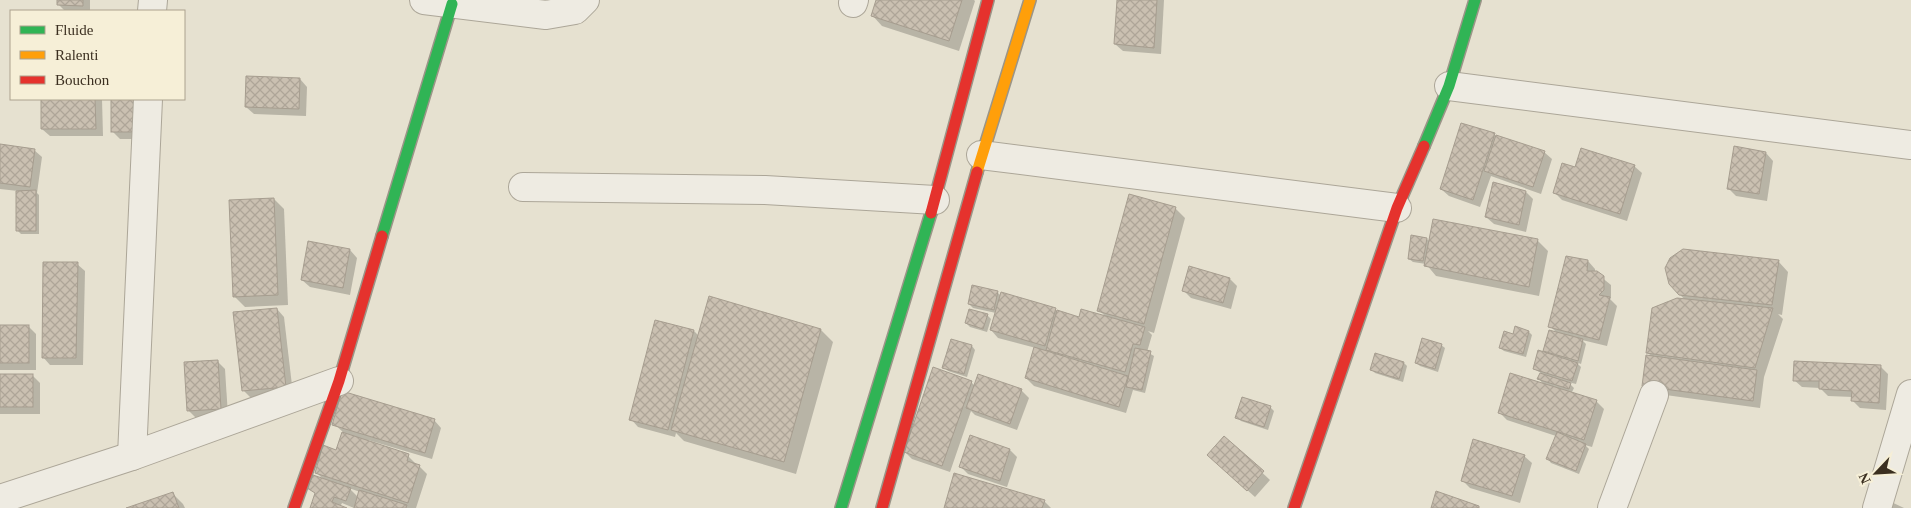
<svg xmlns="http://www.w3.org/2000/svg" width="1911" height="508" font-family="'Times New Roman',serif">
	<defs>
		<pattern id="building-cross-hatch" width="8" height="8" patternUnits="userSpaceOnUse" patternTransform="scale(1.25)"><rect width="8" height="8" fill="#cac0b1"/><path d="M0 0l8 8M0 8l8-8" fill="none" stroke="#aea598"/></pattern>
	</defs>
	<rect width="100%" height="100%" fill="#e6e1d0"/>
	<g fill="#0003" fill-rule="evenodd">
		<polygon points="58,0 90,0 90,11 65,11 58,4"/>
		<polygon points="877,0 974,0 975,1 959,51 882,26 872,15"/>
		<polygon points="1118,0 1164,0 1161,54 1123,51 1115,44"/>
		<polygon points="300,79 307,87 306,116 254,114 246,107"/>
		<polygon points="42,99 102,99 103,136 50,136 42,129"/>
		<polygon points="113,99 144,99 144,139 120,139 112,131"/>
		<polygon points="1494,135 1544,152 1552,159 1541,194 1491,176 1480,207 1449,196 1441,189"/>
		<polygon points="0,145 34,150 42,157 37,193 39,195 39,234 21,234 17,230 18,191 0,189"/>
		<polygon points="1766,153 1773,161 1767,201 1736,196 1728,188"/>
		<polygon points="1634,166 1642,173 1627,221 1562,200 1554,192 1576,169"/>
		<polygon points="1526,192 1533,199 1526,232 1494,224 1486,217"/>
		<polygon points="274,199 284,209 288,305 245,307 234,296"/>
		<polygon points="1175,208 1185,218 1154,333 1148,331 1152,335 1147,352 1154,356 1145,393 1133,390 1126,413 1034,386 1026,378 1036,348 998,338 991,330 996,313 973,308 969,304 997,292 1001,296 1055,309 1058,312 1080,319 1105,316 1099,310"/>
		<polygon points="1434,221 1538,241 1548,251 1539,296 1436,276 1426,264 1413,262 1409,259 1427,239 1430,242"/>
		<polygon points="350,250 357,258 350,295 310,287 302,280"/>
		<polygon points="1588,261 1595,269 1595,272 1611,285 1611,298 1610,299 1617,306 1607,346 1582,340 1586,344 1581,364 1576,362 1581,367 1576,384 1568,382 1574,388 1572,392 1596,401 1604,409 1592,447 1585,445 1589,449 1579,474 1551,463 1548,459 1556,436 1507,420 1500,413 1544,385 1539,379 1541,373 1534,369 1544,353 1550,331 1557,333 1550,326"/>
		<polygon points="1778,261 1788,272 1782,315 1778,314 1783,319 1764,377 1760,408 1651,393 1652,357 1648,353 1685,300 1670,284"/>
		<polygon points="77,264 85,271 83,365 50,365 43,357"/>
		<polygon points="1230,279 1237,286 1231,309 1191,298 1184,291"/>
		<polygon points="277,309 284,317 293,394 251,398 243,390"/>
		<polygon points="987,315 991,319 987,332 970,327 966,323"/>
		<polygon points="0,326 28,326 36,334 36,370 0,370"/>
		<polygon points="821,330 833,342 796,474 684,441 676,433 675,437 638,427 631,419 694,331 699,336"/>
		<polygon points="1529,332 1532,335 1526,357 1504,351 1500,348"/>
		<polygon points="1441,345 1445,348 1438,372 1420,366 1416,363"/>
		<polygon points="972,346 975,350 967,377 948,371 944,367"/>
		<polygon points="217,361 225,369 228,416 196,418 188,410"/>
		<polygon points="1404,363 1407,366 1403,382 1375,373 1371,369"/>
		<polygon points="1881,367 1888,374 1886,410 1860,408 1853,401 1853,397 1828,396 1820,388 1802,387 1794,380"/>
		<polygon points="0,375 32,375 40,383 40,414 0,414"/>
		<polygon points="971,382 975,386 1021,390 1029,398 1017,430 975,415 971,411 950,472 912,459 905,452"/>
		<polygon points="1270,407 1274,411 1268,430 1241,421 1237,417"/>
		<path d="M434,420l7,8 -9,31 -64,-19 -1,2 41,14 7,7v2l4,1 8,8 -11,34h-62l-12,-5 -2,4 4,1h-33l5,-14 -7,-7 15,-7 -8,-8 21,-21 6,-19 -9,-8zM349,488l11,4 -2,5z"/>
		<polygon points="1224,437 1270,480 1255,497 1216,462"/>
		<polygon points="1010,450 1017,457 1007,487 968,474 960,466"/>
		<polygon points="1524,456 1532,463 1520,503 1470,488 1462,480"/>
		<polygon points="173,494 183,504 185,508 130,508"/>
		<polygon points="1887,500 1904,508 1884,508"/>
		<polygon points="1044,501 1051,508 945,508"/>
	</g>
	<g fill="url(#building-cross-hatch)" stroke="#a69d8f">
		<polygon points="57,0 83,0 83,6 57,5"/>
		<polygon points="876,0 962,0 949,41 871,16"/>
		<polygon points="1117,0 1157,0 1154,48 1114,44"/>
		<polygon points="246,76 300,78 299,109 245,107"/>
		<polygon points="41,99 95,99 96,129 41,129"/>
		<rect x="111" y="99" width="26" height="33"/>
		<polygon points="1461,123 1495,133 1473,200 1440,189"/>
		<polygon points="1496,135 1545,151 1533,187 1484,171"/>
		<polygon points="0,144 35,149 30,187 0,183"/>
		<polygon points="1734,146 1766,152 1759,194 1727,189"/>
		<polygon points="1581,148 1635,165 1620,214 1553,193 1562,163 1575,167"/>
		<polygon points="1493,182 1526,191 1519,225 1485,217"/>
		<polygon points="36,190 36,231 16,231 16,191"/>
		<polygon points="1129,194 1176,207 1144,324 1097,311"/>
		<polygon points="274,198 278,295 233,297 229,200"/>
		<polygon points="1433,219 1538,239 1529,287 1424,266"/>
		<polygon points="1411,235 1427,238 1423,261 1408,259"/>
		<polygon points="308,241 350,249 343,288 301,280"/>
		<polygon points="1683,249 1779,260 1772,305 1679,295 1669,284 1665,268 1670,258"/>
		<polygon points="1566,256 1588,260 1587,271 1597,271 1604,276 1604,290 1599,295 1610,297 1599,340 1548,327"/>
		<polygon points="43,262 78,262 76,358 42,358"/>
		<polygon points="1189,266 1230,278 1223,303 1182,291"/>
		<polygon points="972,285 998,291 994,310 968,304"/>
		<polygon points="1001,292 1056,308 1045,346 990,330"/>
		<polygon points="709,296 821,329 784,462 671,430"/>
		<polygon points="1677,298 1773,308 1755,368 1646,353 1652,308"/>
		<polygon points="277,308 286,387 242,391 233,312"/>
		<polygon points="969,309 988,314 983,329 965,323"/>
		<polygon points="1081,309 1145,327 1140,345 1133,344 1125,372 1046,350 1057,310 1079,317"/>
		<polygon points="655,320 694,330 668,430 629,420"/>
		<rect x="0" y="325" width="29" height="38"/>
		<polygon points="1515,326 1529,331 1523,354 1499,348 1504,331 1513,334"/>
		<polygon points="1549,330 1583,339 1578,361 1543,351"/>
		<polygon points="1422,338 1442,344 1435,369 1415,363"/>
		<polygon points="951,339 972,345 964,374 942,368"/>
		<polygon points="1034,347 1128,376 1119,407 1025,378"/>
		<polygon points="1135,348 1151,351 1142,390 1126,387"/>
		<polygon points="1538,350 1578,363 1572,381 1533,369"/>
		<polygon points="1375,353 1404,362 1399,379 1370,370"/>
		<polygon points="1646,355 1757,370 1753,401 1642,386"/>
		<polygon points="218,360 221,409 187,411 184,362"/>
		<polygon points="1794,361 1881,365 1879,403 1851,401 1852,391 1819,389 1819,381 1793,381"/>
		<polygon points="933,367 972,381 942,466 904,452"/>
		<polygon points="1510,373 1597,400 1584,440 1498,413"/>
		<polygon points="1540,373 1571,383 1569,389 1537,379"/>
		<rect x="0" y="374" width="33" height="33"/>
		<polygon points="978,374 1022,389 1010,424 966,408"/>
		<polygon points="342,391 435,419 425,453 332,425"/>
		<polygon points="1242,397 1271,406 1264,427 1235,418"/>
		<polygon points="342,432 409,454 407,461 420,465 408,503 315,473 323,445 336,450"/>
		<polygon points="1557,432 1586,444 1576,471 1546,459"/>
		<polygon points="970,435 1010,449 1000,481 959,467"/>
		<polygon points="1224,436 1264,471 1247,491 1207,455"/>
		<polygon points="1473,439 1525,455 1512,496 1461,481"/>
		<polygon points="954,473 1045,500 1042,508 944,508"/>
		<polygon points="313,475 351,488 346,501 334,497 332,502 347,508 310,508 315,493 307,488"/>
		<polygon points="359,490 407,505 406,508 354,508"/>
		<polygon points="1436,491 1479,506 1479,508 1431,508"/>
		<polygon points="173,492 179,508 126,508"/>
	</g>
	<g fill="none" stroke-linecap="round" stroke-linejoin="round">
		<defs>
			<g id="street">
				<polyline points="424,0 546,15 575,10 585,0"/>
				<polyline points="853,3 854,0"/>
				<polyline points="152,11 153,0"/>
				<polyline points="1449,86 1911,145"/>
				<polyline points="981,155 1397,208"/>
				<polyline points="523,187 765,190 935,200"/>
				<polyline points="132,456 148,99"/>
				<polyline points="0,499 132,456 339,381"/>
				<polyline points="1612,508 1654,395"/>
				<polyline points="1877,508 1911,394"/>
			</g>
			<g id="fast">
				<polyline points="1424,146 1449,86 1475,0"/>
				<polyline points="382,236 452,4"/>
				<polyline points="841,508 931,213"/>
			</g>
			<polyline id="slow" points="977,172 1030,0"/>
			<g id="jam">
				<polyline points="931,213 988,0"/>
				<polyline points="294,508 339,381 382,236"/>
				<polyline points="882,508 977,172"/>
				<polyline points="1294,508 1397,208 1424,146"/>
			</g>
		</defs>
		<use href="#street" stroke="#aca698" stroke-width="30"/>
		<use href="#fast" stroke="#9b9588" stroke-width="14"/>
		<use href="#slow" stroke="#9b9588" stroke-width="14"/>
		<use href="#jam" stroke="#9b9588" stroke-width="14"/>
		<use href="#street" stroke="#eeebe2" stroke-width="28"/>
		<use href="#fast" stroke="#30b455" stroke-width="11"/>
		<use href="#slow" stroke="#ff9f0a" stroke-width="11"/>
		<use href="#jam" stroke="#e5322d" stroke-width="11"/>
	</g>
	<rect x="10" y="10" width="175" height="90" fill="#f6efd7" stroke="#aba28e"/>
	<rect x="20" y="26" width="25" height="8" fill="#30b455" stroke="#aba28e"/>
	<text x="55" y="35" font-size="15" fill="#3b2f20">Fluide</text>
	<rect x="20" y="51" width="25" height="8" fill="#ff9f0a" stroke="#aba28e"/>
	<text x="55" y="60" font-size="15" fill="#3b2f20">Ralenti</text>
	<rect x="20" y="76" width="25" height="8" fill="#e5322d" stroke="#aba28e"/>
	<text x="55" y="85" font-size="15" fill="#3b2f20">Bouchon</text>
	<g transform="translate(1876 473) rotate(245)" stroke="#f6efd7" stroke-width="4" paint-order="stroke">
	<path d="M0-4L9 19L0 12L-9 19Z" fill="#3b2f20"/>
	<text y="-8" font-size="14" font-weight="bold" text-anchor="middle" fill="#3b2f20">N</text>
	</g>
</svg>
